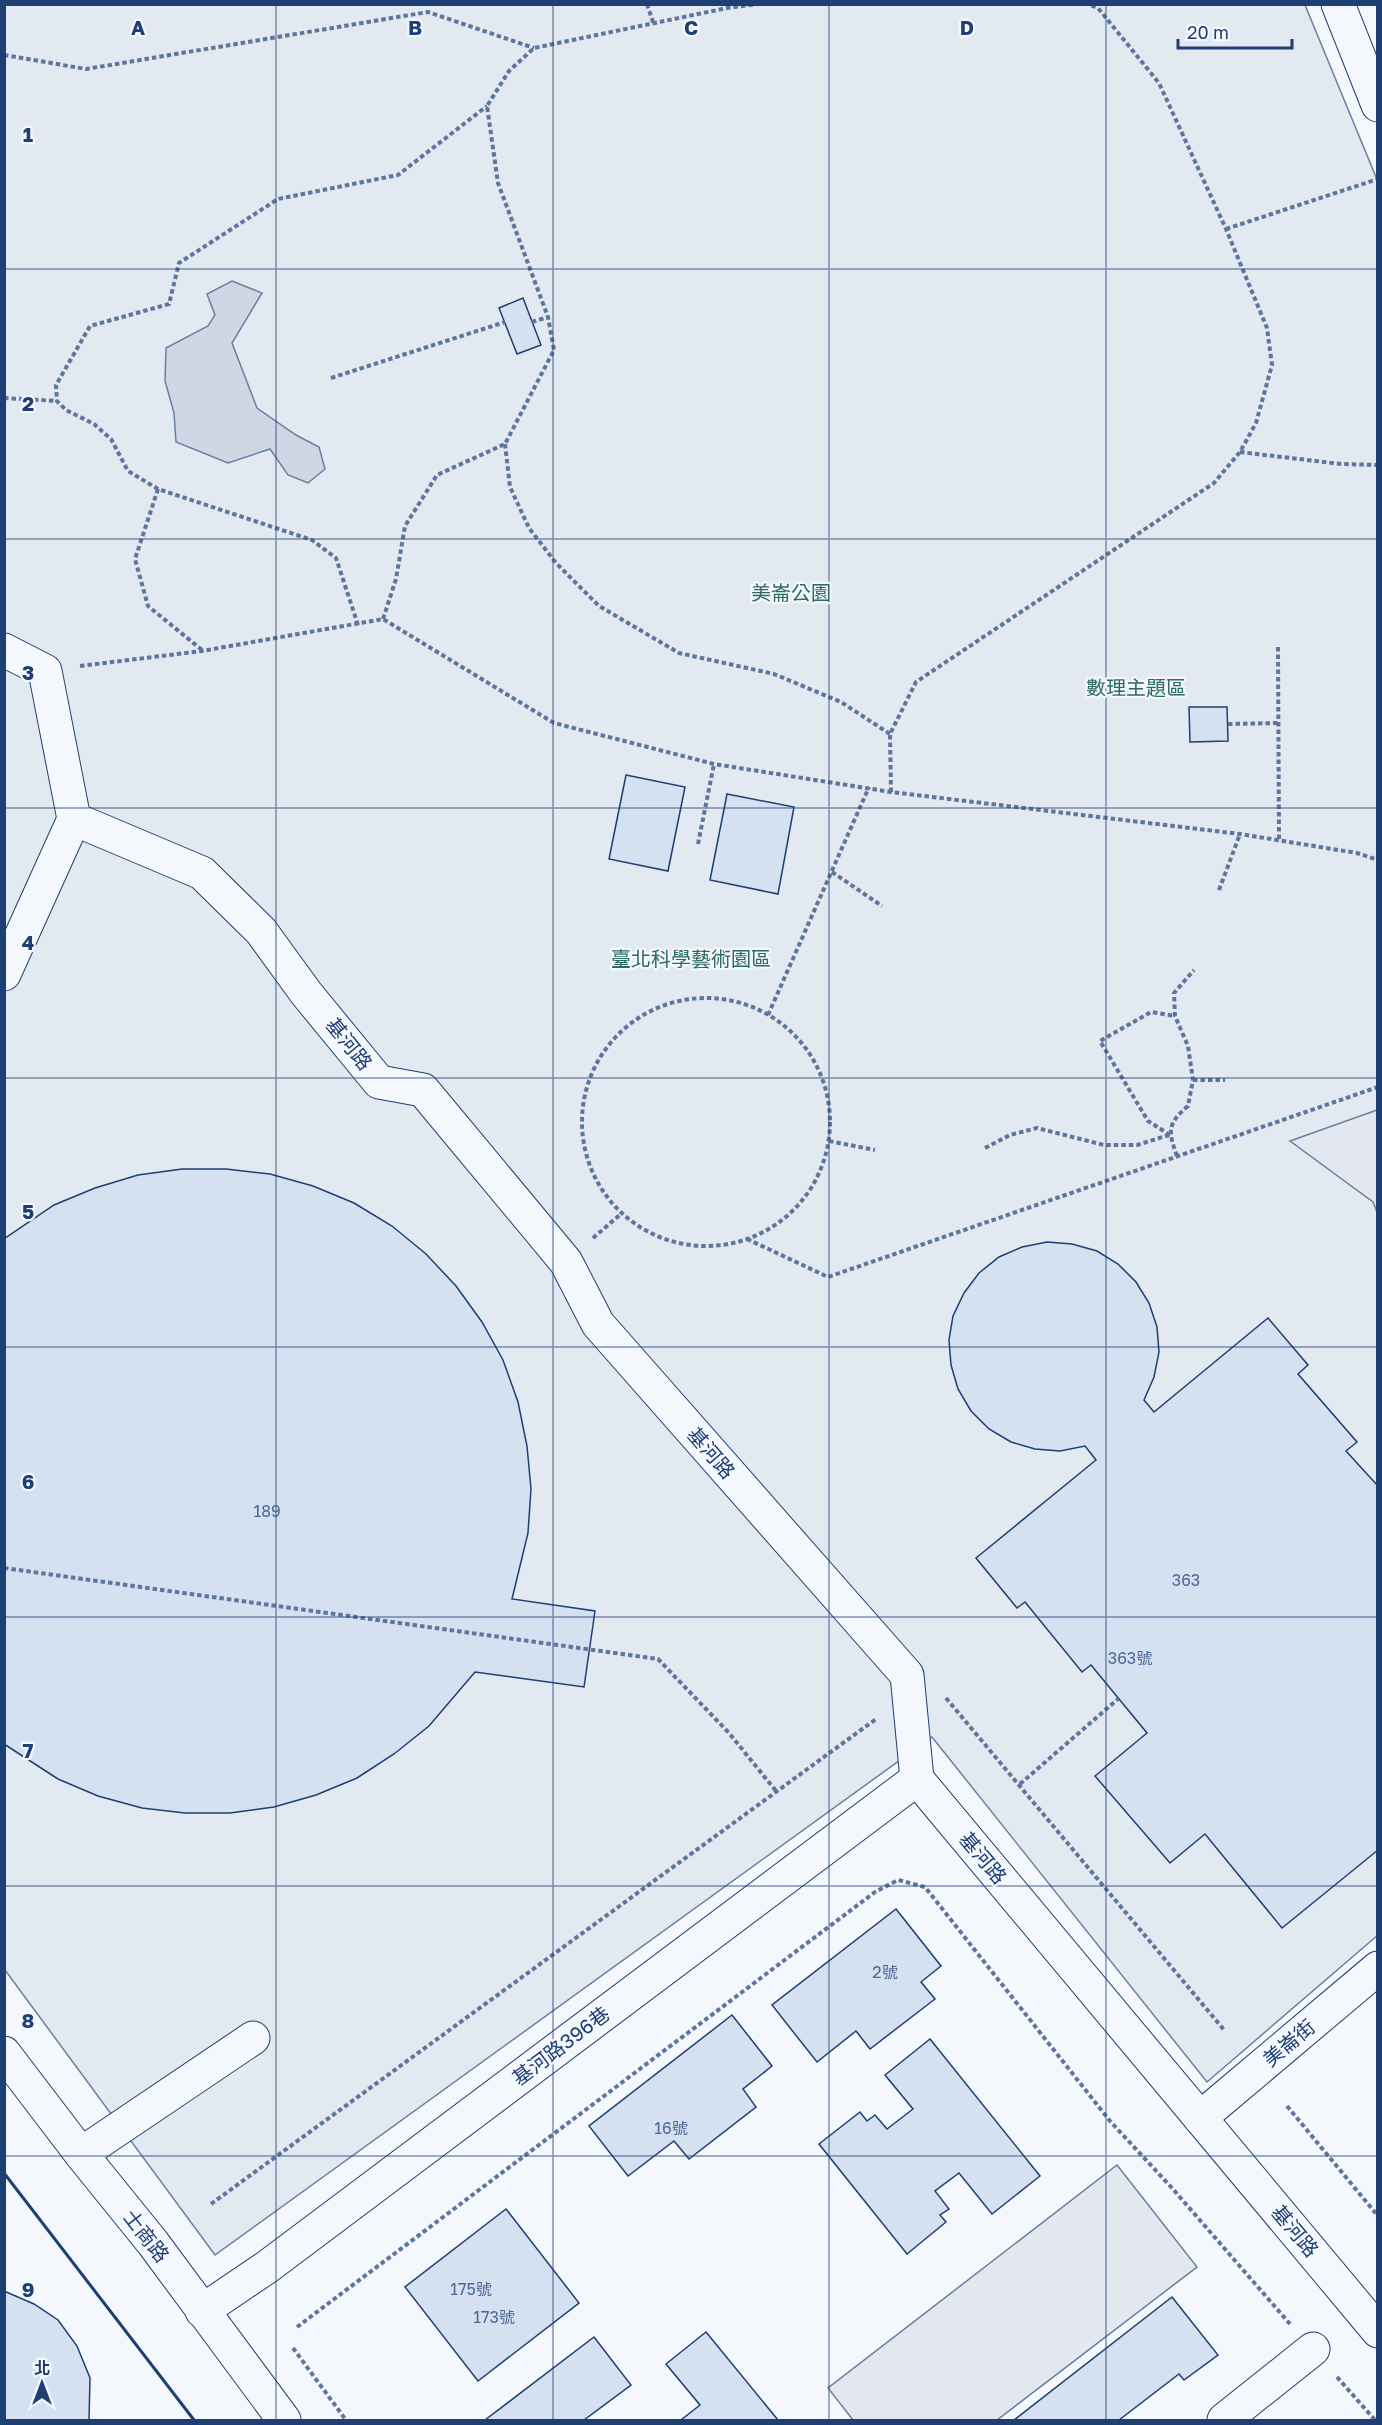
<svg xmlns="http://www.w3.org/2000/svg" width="1382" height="2425" font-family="'Golos Text','Noto Sans TC',sans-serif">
	<rect width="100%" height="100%" fill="#f4f7fb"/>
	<polygon fill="#e3e9f0" stroke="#687fa3" stroke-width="1.5" points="4,5 1305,5 1378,182 1378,1935 1207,2082 932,1737 215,2255 5,1970"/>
	<g fill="#e3e8f0" stroke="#687fa3" stroke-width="1.5">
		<polygon points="1377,1110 1378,1110 1377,1212 1373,1202 1290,1141"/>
		<polygon points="1117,2165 1197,2267 997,2420 853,2420 828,2388"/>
	</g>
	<polygon fill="#cfd7e4" stroke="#687fa3" stroke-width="1.5" points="232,281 262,293 232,343 257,408 296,435 319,447 325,469 308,483 288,475 270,449 228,463 176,442 174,413 165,381 166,348 208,326 215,315 207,294"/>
	<g fill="#d5e0f0" stroke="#1d3f73" stroke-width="1.5">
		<polygon points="523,298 541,345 517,354 499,308"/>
		<polygon points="1189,707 1227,707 1228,741 1190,742"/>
		<polygon points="626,775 685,787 668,871 609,859"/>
		<polygon points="727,794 794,807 778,894 710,880"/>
		<polygon points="182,1169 226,1169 270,1174 313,1186 354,1203 392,1226 426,1254 456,1286 482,1322 503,1360 518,1402 527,1446 531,1489 528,1533 512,1599 595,1611 584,1687 475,1672 429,1726 394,1754 357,1778 316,1795 274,1807 230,1813 185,1813 142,1808 98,1796 58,1779 4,1744 4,1239 54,1205 95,1188 138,1175"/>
		<polygon points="1047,1242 1072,1244 1097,1251 1118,1264 1136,1282 1149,1303 1157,1327 1159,1352 1154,1377 1144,1400 1154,1412 1268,1318 1308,1365 1298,1374 1357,1442 1346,1451 1378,1486 1378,1850 1282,1928 1205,1834 1170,1863 1095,1776 1147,1733 1091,1665 1082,1672 1025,1602 1017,1608 976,1558 1096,1460 1085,1446 1060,1451 1035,1449 1011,1442 989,1429 971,1411 958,1389 951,1365 949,1340 953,1316 964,1293 979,1273 999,1257 1022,1247"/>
		<polygon points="896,1909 941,1966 921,1982 935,1999 870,2049 856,2031 817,2062 772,2005"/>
		<polygon points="732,2015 772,2066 743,2089 756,2107 689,2159 674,2141 628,2176 589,2126"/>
		<polygon points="930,2039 1040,2176 992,2214 959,2173 935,2191 949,2209 940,2215 946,2222 907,2254 819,2144 860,2112 867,2121 875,2115 887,2129 913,2109 885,2075"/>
		<polygon points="506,2209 579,2303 478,2381 405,2287"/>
		<polygon points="4,2291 34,2304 58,2320 77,2346 90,2378 89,2420 4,2420"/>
		<polygon points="1172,2297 1218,2355 1184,2380 1179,2374 1119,2420 1014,2420"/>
		<polygon points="706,2332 778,2420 681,2420 700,2405 666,2364"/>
		<polygon points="594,2337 631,2385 584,2420 485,2420"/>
	</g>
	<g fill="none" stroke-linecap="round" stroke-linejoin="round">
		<defs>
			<g id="minor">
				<polyline points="1338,4 1378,105"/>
				<polyline points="4,650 45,671 74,819 202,873 261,931 306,993 379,1082 423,1090 566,1262 598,1324 907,1675 917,1779 1378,2331"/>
				<polyline points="4,974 74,819"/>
				<polyline points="4,2053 81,2154 153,2243 284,2420"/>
				<polyline points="1200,2118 1378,1968"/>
				<polyline points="81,2154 253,2038"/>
				<polyline points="202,2311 267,2267 917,1779"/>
				<polyline points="1224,2420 1313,2349"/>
			</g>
		</defs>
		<use href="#minor" stroke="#1d3f73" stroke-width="35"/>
		<g stroke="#5e769c" stroke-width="4" stroke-dasharray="4.5 3" stroke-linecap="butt">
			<polyline points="647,4 654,25"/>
			<polyline points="4,55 86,69 428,12 534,48"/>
			<polyline points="1226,229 1378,179"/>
			<polyline points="532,322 548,317"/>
			<polyline points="331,378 505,322"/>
			<polyline points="4,398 57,401"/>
			<polyline points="505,444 510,487 529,528 556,563 599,606 679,653 774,674 841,702 890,734"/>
			<polyline points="1240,452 1341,464 1378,465"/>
			<polyline points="158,489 135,559 148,606 202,650"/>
			<polyline points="383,619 396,579 405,526 437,475 505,444 554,350 548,317 498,183 487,106 509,71 534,48 727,8 758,4"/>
			<polyline points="358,625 336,558 312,540 158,489 128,471 111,439 94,424 66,410 57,401 56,385 90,326 169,304 179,263 278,199 398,175 487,106"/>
			<polyline points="1278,647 1279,840"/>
			<polyline points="80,666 202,651 383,619 554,723 714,764 891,792 1240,834 1357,853 1378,860"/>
			<polyline points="1228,724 1278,723"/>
			<polyline points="891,792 890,734 916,682 1214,483 1240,452 1256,423 1272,365 1267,328 1226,229 1159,83 1098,8 1088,4"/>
			<polyline points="698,844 714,764"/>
			<polyline points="832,872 882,906"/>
			<polyline points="1219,890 1240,834"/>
			<circle cx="706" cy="1122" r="124"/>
			<polyline points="768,1015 869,787"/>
			<polyline points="1193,1080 1225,1080"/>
			<polyline points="1170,1135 1148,1121 1100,1041 1151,1012 1175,1016"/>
			<polyline points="829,1141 875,1150"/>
			<polyline points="985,1148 1010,1135 1037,1128 1104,1145 1137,1145 1169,1135"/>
			<path d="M1177,1156c-9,-25 -10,-32 11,-50l5,-26 -5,-34 -13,-30 -1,-23 20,-23"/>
			<polyline points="593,1238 622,1213"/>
			<polyline points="747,1239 828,1277 1378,1087"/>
			<polyline points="4,1568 658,1659 729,1733 776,1791"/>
			<polyline points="946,1698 1225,2031"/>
			<polyline points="1020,1784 1118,1699"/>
			<polyline points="1287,2106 1378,2216"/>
			<polyline points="211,2204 876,1719"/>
			<polyline points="297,2327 875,1892 898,1880 925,1887 1110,2121 1172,2188 1290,2324"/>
			<polyline points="293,2348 346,2420"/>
			<polyline points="1337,2377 1375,2420"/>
		</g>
		<use href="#minor" stroke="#f4f7fb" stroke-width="33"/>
		<polyline stroke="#1d3f73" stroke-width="3" points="4,2173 194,2420"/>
	</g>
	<path fill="none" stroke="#1d3f73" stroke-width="1.5" stroke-opacity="0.55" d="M276,4v2416M553,4v2416M829,4v2416M1106,4v2416M4,269h1374M4,539h1374M4,808h1374M4,1078h1374M4,1347h1374M4,1617h1374M4,1886h1374M4,2156h1374"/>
	<g text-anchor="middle" stroke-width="4.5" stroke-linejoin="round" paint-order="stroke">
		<g font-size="16" fill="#4b6792">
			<text x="267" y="1517">189</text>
			<text x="1186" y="1586">363</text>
			<text x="1130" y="1664">363號</text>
			<text x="885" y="1978">2號</text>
			<text x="671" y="2134">16號</text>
			<text x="471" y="2295">175號</text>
			<text x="494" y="2323">173號</text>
		</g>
		<g font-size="20" fill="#2c6c60" stroke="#f4f7fb">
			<text x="791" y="600">美崙公園</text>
			<text x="1136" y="695">數理主題區</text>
			<text x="691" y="966">臺北科學藝術園區</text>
		</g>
		<g font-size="20" fill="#1d3f73" stroke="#f4f7fb">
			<text transform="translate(349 1044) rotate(51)" y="7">基河路</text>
			<text transform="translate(711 1453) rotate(49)" y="7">基河路</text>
			<text transform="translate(983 1858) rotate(50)" y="7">基河路</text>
			<text transform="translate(1289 2043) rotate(-40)" y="7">美崙街</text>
			<text transform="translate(561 2046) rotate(-37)" y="7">基河路396巷</text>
			<text transform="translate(1295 2231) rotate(50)" y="7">基河路</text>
			<text transform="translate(146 2236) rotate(52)" y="7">士商路</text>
		</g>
	</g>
	<g font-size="20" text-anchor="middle" font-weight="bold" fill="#1d3f73" stroke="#f4f7fb" stroke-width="4.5" stroke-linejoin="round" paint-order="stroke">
		<text x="138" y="35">A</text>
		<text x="415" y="35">B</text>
		<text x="691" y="35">C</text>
		<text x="967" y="35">D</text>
		<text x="28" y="142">1</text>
		<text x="28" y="411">2</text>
		<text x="28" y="680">3</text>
		<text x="28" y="950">4</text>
		<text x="28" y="1219">5</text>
		<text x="28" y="1489">6</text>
		<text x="28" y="1758">7</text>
		<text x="28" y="2028">8</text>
		<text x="28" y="2297">9</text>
	</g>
	<rect width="1382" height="2425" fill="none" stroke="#1d3f73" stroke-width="12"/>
	<g transform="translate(42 2383)" stroke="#f4f7fb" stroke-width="4.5" paint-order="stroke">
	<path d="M0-4.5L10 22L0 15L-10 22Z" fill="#1d3f73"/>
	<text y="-9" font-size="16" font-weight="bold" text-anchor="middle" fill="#1d3f73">北</text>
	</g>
	<path d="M1178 39v9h114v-9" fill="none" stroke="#1d3f73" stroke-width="3"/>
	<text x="1187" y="39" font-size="18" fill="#1d3f73" stroke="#f4f7fb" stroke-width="4.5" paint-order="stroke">20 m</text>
</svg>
